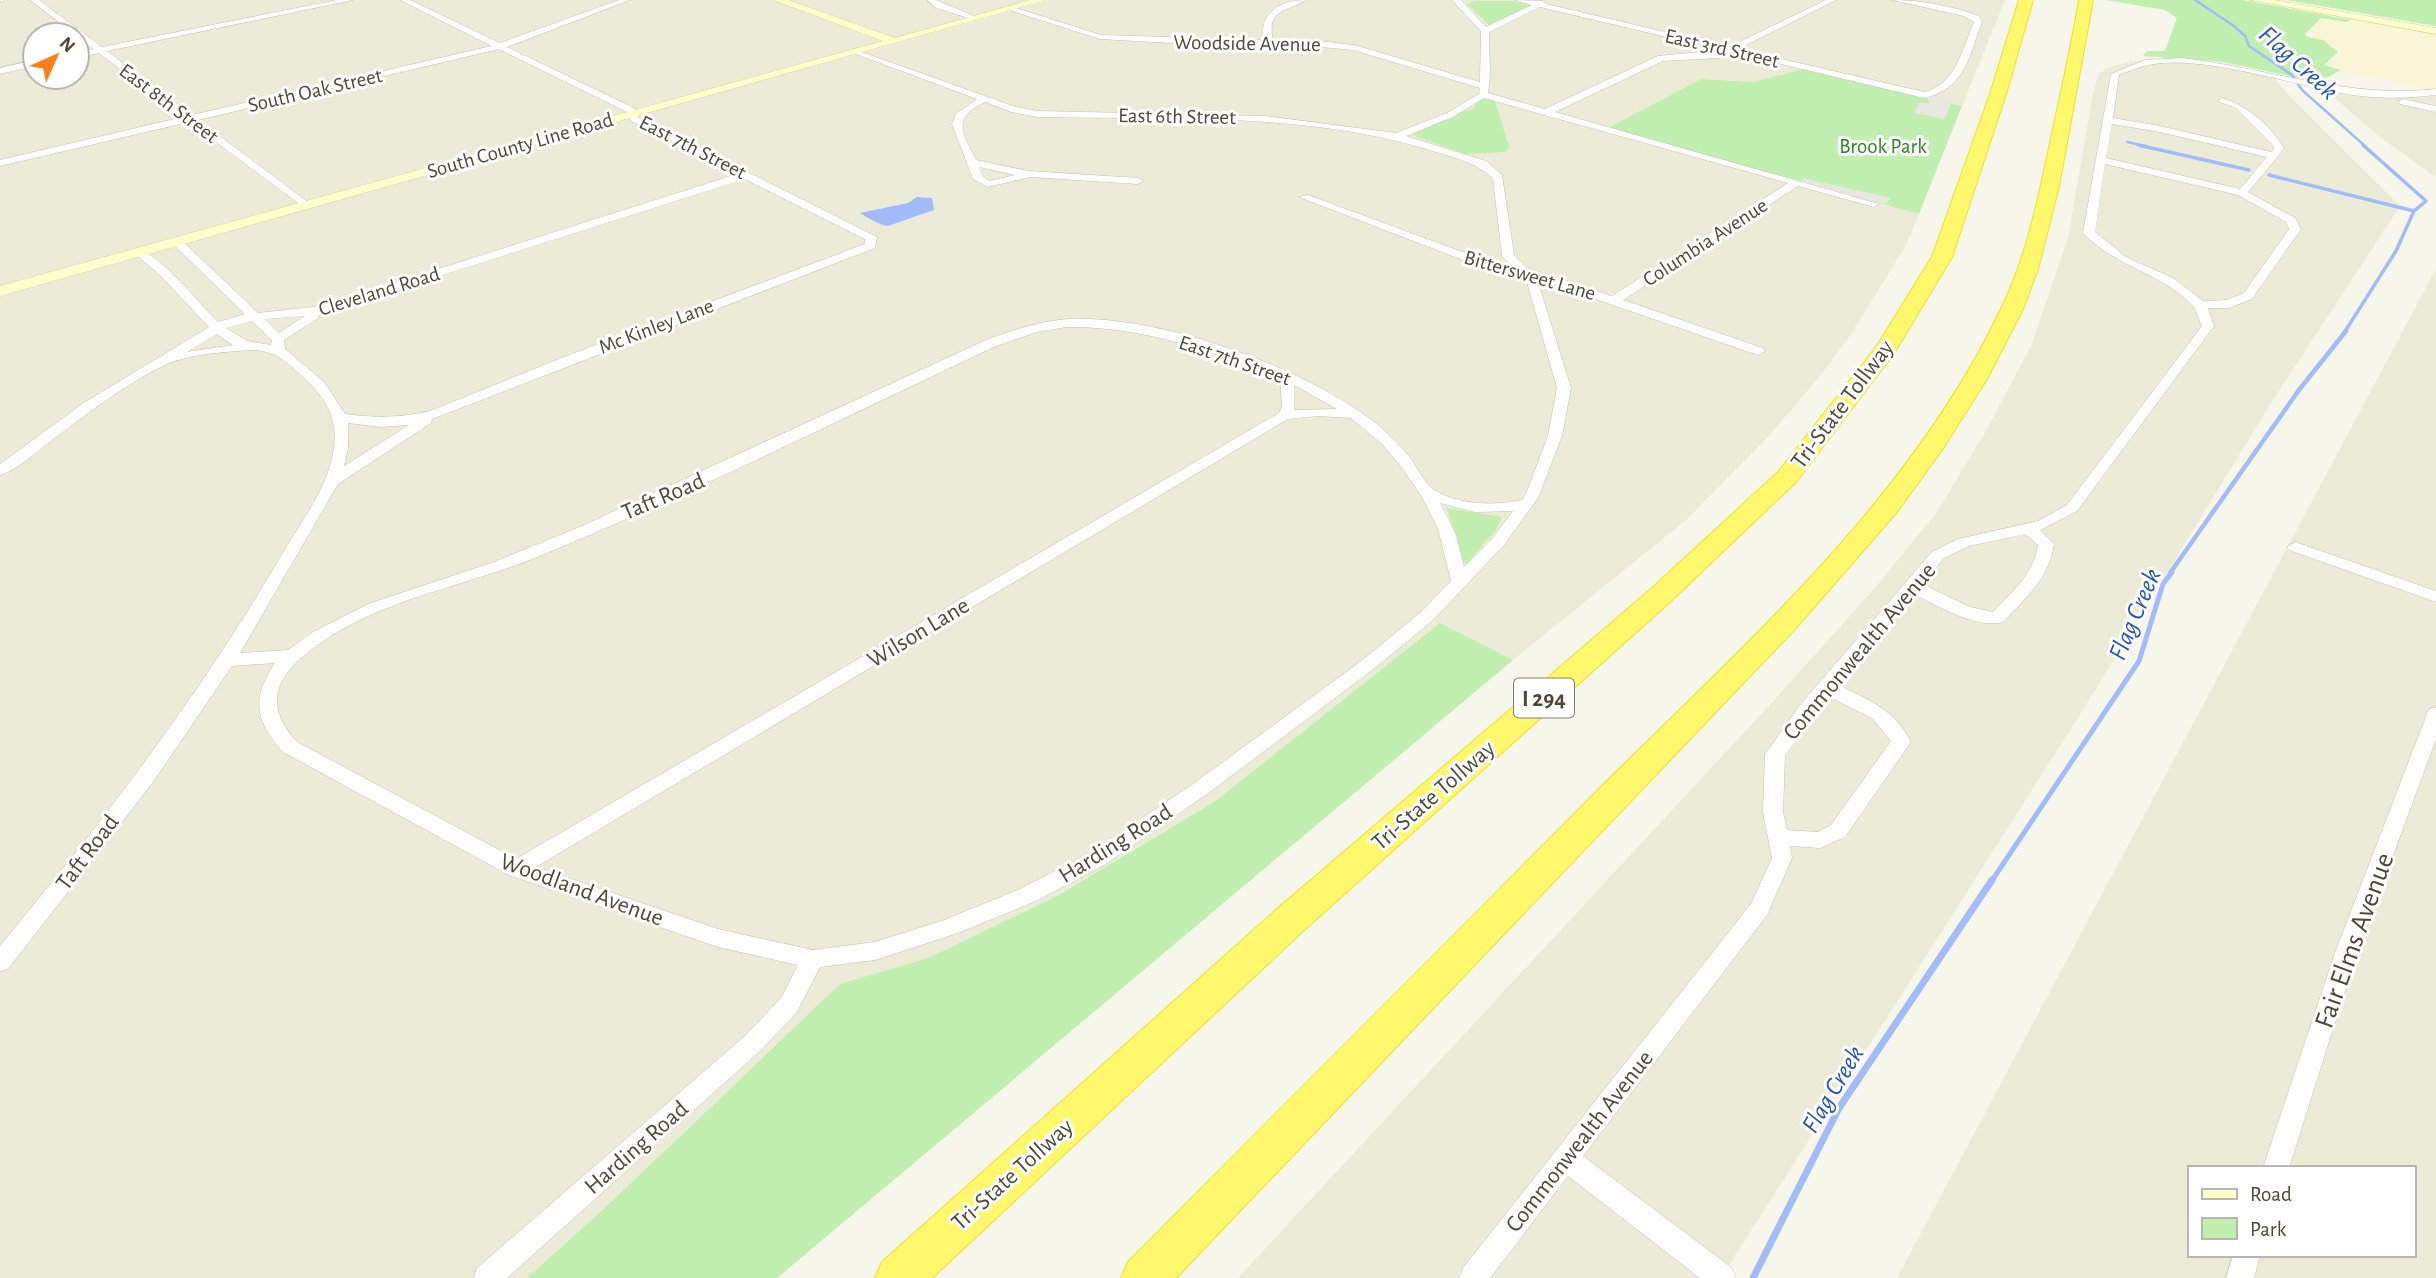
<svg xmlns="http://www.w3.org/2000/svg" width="2436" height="1278" font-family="'Alegreya Sans',sans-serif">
	<rect width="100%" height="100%" fill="#f7f6ea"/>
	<g fill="#ebebd8" fill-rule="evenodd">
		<path d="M0,0h1034l-1034,288zM35,35h42v42h-42z"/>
		<polygon points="1050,0 2005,0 1962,106 1803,69 1754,82 1701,79 1609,128 1919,214 1906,245 1852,333 1820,376 1767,438 1686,520 1513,660 1440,623 1214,802 1107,866 1057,896 928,958 840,984 609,1204 527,1278 0,1278 0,295"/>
		<polygon points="2165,59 2200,61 2270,73 2296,103 2400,206 2271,403 2084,708 1721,1278 1238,1278 1777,697 1874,589 1937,512 1986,431 2031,346 2068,238 2094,88 2099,74 2107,68 2132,61"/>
		<polygon points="2322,87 2378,96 2436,95 2436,177 2381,138"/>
		<path d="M2436,269v1009h-539zM2189,1168h224v87h-224z"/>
	</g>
	<polygon fill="#faf5d4" points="2299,8 2436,31 2436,90 2326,68 2342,52 2314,39"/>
	<g fill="#c0efaf">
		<polygon points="2106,0 2243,0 2351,20 2346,22 2321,18 2305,34 2307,37 2323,40 2338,52 2324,65 2341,70 2319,82 2223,62 2143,56 2147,51 2165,51 2177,18 2165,10"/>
		<polygon points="2286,0 2436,0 2436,26"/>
		<polygon points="1474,1 1511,1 1531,5 1489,25 1467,4"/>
		<polygon points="1803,69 1962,106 1919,214 1608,128 1701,79 1754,82"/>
		<polygon points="1481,99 1495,101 1509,147 1505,152 1466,154 1412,135 1463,110 1469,111 1476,106 1471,105"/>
		<polygon points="1446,508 1502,517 1496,530 1467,563 1461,560 1457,536"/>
		<polygon points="1440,623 1513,660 777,1278 527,1278 609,1204 840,984 928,958 1057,896 1107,866 1214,802"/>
	</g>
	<g fill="#e8e7e2">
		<polygon points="1939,95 1951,102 1945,119 1914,113 1919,103 1930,103 1926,97"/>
		<polygon points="1803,178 1891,198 1885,204 1801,182"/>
	</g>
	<path fill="#a1bcf9" d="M917,197l15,1 2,12 -46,16c-7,0 -22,-9 -28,-13l48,-10z"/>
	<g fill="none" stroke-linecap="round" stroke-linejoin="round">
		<g stroke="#a1bcf9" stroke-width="2.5">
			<polyline points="2195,0 2234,26 2245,36 2249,46 2292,75 2302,90 2365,146"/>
			<polyline points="2127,142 2146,146"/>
		</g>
		<g stroke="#a1bcf9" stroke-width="3.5">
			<polyline points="2138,145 2249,170"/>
			<polyline points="2269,175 2414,211"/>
			<polyline points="2344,333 2396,251 2414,211 2426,201 2363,145"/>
		</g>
		<polyline stroke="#a1bcf9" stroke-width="4.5" points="2170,573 2299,390 2346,331"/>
		<polyline stroke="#a1bcf9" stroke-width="5" points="1991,882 2139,661 2163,584 2172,572"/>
		<polyline stroke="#a1bcf9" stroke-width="7" points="1753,1278 1839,1108 1992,880"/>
		<defs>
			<g id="street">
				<polygon points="0,0 5,0 1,2"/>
				<path d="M30,0h9l63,47 235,-47h16l-246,51 85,64 300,-69 -92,-46h10l90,43 119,-43h11l-123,47 127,61 4,9 239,120 -2,11 -443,171 -1,4 -93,61 -98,169 48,-3 23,-17 57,-29 126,-42 88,-36 404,-186c27,-10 54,-19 82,-21 90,-4 221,44 294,94 19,13 36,30 50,47 6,9 13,24 22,30 25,15 60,16 88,10l4,-6 22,-58 9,-48 -30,-106 -8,-9 -30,-3 -190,-73 9,-2 187,69 16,1 -9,-9 -9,-78c-17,-15 -36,-20 -57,-26 -127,-41 -267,-32 -398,-35l-27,-5 -26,-10c-34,17 -23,30 -9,58l52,11 110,7 5,3 -5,3 -108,-7 -42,10 -15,-8 -21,-55 4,-10 21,-15 -124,-46v-4l163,58 22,4 227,5 131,17 51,-20 32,-19 1,-6 -127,-38 -43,-4h-85l-125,-7 -94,-30 7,-2 88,28 163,5c-6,-27 17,-40 42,-40 -20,12 -40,9 -33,40h37l44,5 126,37 1,-51 -29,-31h9l25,27 46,-22 -17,-5 28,1 3,3 183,43 97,-47h10l-98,49 186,43c32,-7 38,-43 50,-70l-10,-6 -72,-16c28,0 61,6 87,16l3,6c-14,36 -16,66 -58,76l-193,-46 -12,6 -56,3 -108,51 324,92 -5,3 -76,-21 -175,114 140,48 2,3 -7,4 -221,-76 34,109 -9,48 -24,62 -34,47 -71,75 -57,47 -169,127 -103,71 -68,36 -78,32 -83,27 -55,7 -23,45 -36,38 -254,228h-34l4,-10 268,-232 36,-38 17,-33 -80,-18 -209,-72 -226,-123c-28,-32 -32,-53 -8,-89l-43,3 -79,116 -145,187 -8,2v-25c103,-125 200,-251 281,-390 20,-34 48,-69 53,-109 4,-29 -9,-50 -30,-69 -15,-15 -31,-29 -54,-28 -26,2 -60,4 -83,14 -35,16 -79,49 -111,73 -14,10 -39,34 -56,38v-11l85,-62 124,-75 -50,-53 -24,-20v-4c20,-3 67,57 83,72l27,-8 -73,-71v-4h8l78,74 64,-7 415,-132 -106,-53 -4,-9 -128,-63 -301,71 111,83v4l-4,1 -116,-86 -189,44v-6l183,-43 -84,-64 -22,5v-6l17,-3zM1540,7l182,43 -64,6 -113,53 -57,-16 2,-18 -1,-43zM1484,98l304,85 -176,113 -85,-28 -13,-13 -12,-80 -16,-14 -80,-25 47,-19zM979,167l36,8 -26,6 -6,-4zM745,179l120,60v5l-296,111 -139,56c-30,7 -54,7 -85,3l-21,-32 -39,-33 -1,-9 34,-22 2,-4zM305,316l-26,17 -14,-14zM252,321l20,19 -1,5 -24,-4 -21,-13zM1067,327c74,-1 146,24 213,51l2,28 -3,7 -763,446 -219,-117c-26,-28 -28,-55 2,-82 64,-58 158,-71 236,-102 156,-64 308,-140 461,-212l41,-14zM217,334l16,11 -46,7zM1294,385l43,24 -43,1zM1318,416l33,2 31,26 17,20 22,31 17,34 13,52 -30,31 -57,47 -171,125 -103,69 -70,36 -76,31 -69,22 -62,8 -95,-21 -182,-62 752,-448zM348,423l33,4 28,-2 -65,41 4,-18zM1440,503l35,9 38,-1 -21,28 -28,28 -8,-32z"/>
				<polygon points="927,0 936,0 979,18 975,20 936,8"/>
				<path d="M2182,58c85,10 168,41 254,31v6c-26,3 -49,4 -75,1 -59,-7 -162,-45 -217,-30 -8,2 -17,6 -25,9l-6,43 47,8 111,26 3,-3 -2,-5 -36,-36 -19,-7 5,-3c24,7 50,28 62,51l-36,43 47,26 6,11 -49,70 -23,9h-21l6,18 -137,185 -37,19 14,14c-4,33 -29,55 -51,78 -28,7 -65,-16 -89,-28l-76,91c31,15 57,25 73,57l-66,95 -25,11 -30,-2 2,12 -25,57 -184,241 149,112 4,10h-36l-132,-102 -78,102h-31l4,-10 288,-364 21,-46 -9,-46 2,-58 36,-50 131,-152 26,-13 80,-18 29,-16 135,-179c-3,-6 -5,-15 -9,-20 -28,-32 -78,-39 -110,-73l28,-159 34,-14zM2112,124l48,8 107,25 -27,32 -134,-31zM2105,164l133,31 48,27 3,7 -45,64 -17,7 -24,1 -30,-23 -47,-21 -31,-25zM2025,534l13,11c-4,29 -26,47 -45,67l-23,-5 -48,-23 22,-26 25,-12zM1830,697l43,22 18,22 -60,84 -13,7 -31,-2 -4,-18 2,-57z"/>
				<polygon points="35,60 35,66 0,74 0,68"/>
				<polygon points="2403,99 2436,106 2436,112 2400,104 2398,102"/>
				<polygon points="2295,542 2436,591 2436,602 2289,550 2287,547"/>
				<polygon points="2436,707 2436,739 2358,950 2289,1168 2263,1168 2336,950 2427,714 2429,709"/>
				<polygon points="2233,1255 2260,1255 2254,1278 2226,1278"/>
			</g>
			<g id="secondary">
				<polygon points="773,0 788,0 895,38 1030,0 1046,0 0,296 0,286 883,41"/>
				<polygon points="2251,0 2274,0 2436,28 2436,34"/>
			</g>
			<g id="highway">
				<polygon points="2019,0 2033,0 2006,94 1952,257 1893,355 1796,482 1671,601 1302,932 932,1278 875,1278 882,1262 1276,910 1651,589 1778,472 1876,347 1932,257 1990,94"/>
				<path d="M2079,0h14l-34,186 -21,83 -15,40 -36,70 -45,71 -45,62 -101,116 -620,650h-55l7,-16c158,-160 317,-319 476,-478 147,-146 308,-287 398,-477 25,-52 36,-108 48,-164 10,-47 21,-95 29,-143z"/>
			</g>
		</defs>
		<use href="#street" stroke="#c4c2ab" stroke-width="1"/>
		<use href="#secondary" stroke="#d7d893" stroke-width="1"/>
		<use href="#highway" stroke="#efe02b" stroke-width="2"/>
		<use href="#street" fill="#fff" fill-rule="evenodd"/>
		<use href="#secondary" fill="#fdffcc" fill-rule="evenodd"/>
		<use href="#highway" fill="#fff86d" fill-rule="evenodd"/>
	</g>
	<g text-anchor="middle" stroke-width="6" stroke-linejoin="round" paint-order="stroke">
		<g font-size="21" fill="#4c4a37" stroke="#fff">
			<text transform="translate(1247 43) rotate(1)" y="7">Woodside Avenue</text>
			<text transform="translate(1722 48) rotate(13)" y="7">East 3rd Street</text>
			<text transform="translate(315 90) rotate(-13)" y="7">South Oak Street</text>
			<text transform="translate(169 103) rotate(37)" y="7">East 8th Street</text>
			<text transform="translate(1177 116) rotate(1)" y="7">East 6th Street</text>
			<text transform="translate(520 145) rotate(-16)" y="7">South County Line Road</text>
			<text transform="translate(693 147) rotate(27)" y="7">East 7th Street</text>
			<text transform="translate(1705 242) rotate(-33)" y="7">Columbia Avenue</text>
			<text transform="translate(1530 275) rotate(16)" y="7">Bittersweet Lane</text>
			<text transform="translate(379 291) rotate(-17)" y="7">Cleveland Road</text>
			<text transform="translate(656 326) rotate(-21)" y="7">Mc Kinley Lane</text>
			<text transform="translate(1235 360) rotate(19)" y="7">East 7th Street</text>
		</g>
		<g font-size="21" fill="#2b8622" stroke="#fff">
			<text x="1883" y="153">Brook Park</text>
		</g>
		<rect fill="#fff" stroke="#828073" stroke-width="2" x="1514" y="678.5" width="60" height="39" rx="5"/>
		<g font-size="23" font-weight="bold" fill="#4c4a37">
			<text x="1544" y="706">I 294</text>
		</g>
		<g font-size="24" fill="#4c4a37" stroke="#fff">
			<text transform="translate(1842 404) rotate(-53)" y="8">Tri-State Tollway</text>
			<text transform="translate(663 496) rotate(-23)" y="8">Taft Road</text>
			<text transform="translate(918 632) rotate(-31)" y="8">Wilson Lane</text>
			<text transform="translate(1859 651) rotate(-50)" y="8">Commonwealth Avenue</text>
			<text transform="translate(1433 795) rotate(-41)" y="8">Tri-State Tollway</text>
			<text transform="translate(1115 843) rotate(-32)" y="8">Harding Road</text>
			<text transform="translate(87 852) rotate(-53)" y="8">Taft Road</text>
			<text transform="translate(582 889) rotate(20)" y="8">Woodland Avenue</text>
			<text transform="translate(1579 1141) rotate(-52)" y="8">Commonwealth Avenue</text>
			<text transform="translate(636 1147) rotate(-41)" y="8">Harding Road</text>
			<text transform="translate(1012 1174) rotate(-42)" y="8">Tri-State Tollway</text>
		</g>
		<g font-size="26" font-style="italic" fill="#2251c6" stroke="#fff">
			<text transform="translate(2299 62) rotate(42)" y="9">Flag Creek</text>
			<text transform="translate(2134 614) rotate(-67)" y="9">Flag Creek</text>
			<text transform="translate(1832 1089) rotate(-59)" y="9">Flag Creek</text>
		</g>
		<g font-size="28" fill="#4c4a37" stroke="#fff">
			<text transform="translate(2353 940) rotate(-70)" y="10">Fair Elms Avenue</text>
		</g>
	</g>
	<rect x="2188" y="1166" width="228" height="91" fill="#ffffff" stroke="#b7b7af" stroke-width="2"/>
	<rect x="2202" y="1189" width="35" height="10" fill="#fdffcc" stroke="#b7b7af" stroke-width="2"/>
	<text x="2250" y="1201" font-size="21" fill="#4c4a37">Road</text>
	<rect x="2202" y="1218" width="35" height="21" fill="#c0efaf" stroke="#b7b7af" stroke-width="2"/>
	<text x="2250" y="1236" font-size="21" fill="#4c4a37">Park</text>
	<g transform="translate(56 56) rotate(45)"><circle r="33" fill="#ffffff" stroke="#b7b7af" stroke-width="2"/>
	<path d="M0-5L12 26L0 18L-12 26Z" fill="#ff7e19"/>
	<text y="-10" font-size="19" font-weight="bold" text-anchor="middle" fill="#4c4a37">N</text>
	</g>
</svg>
